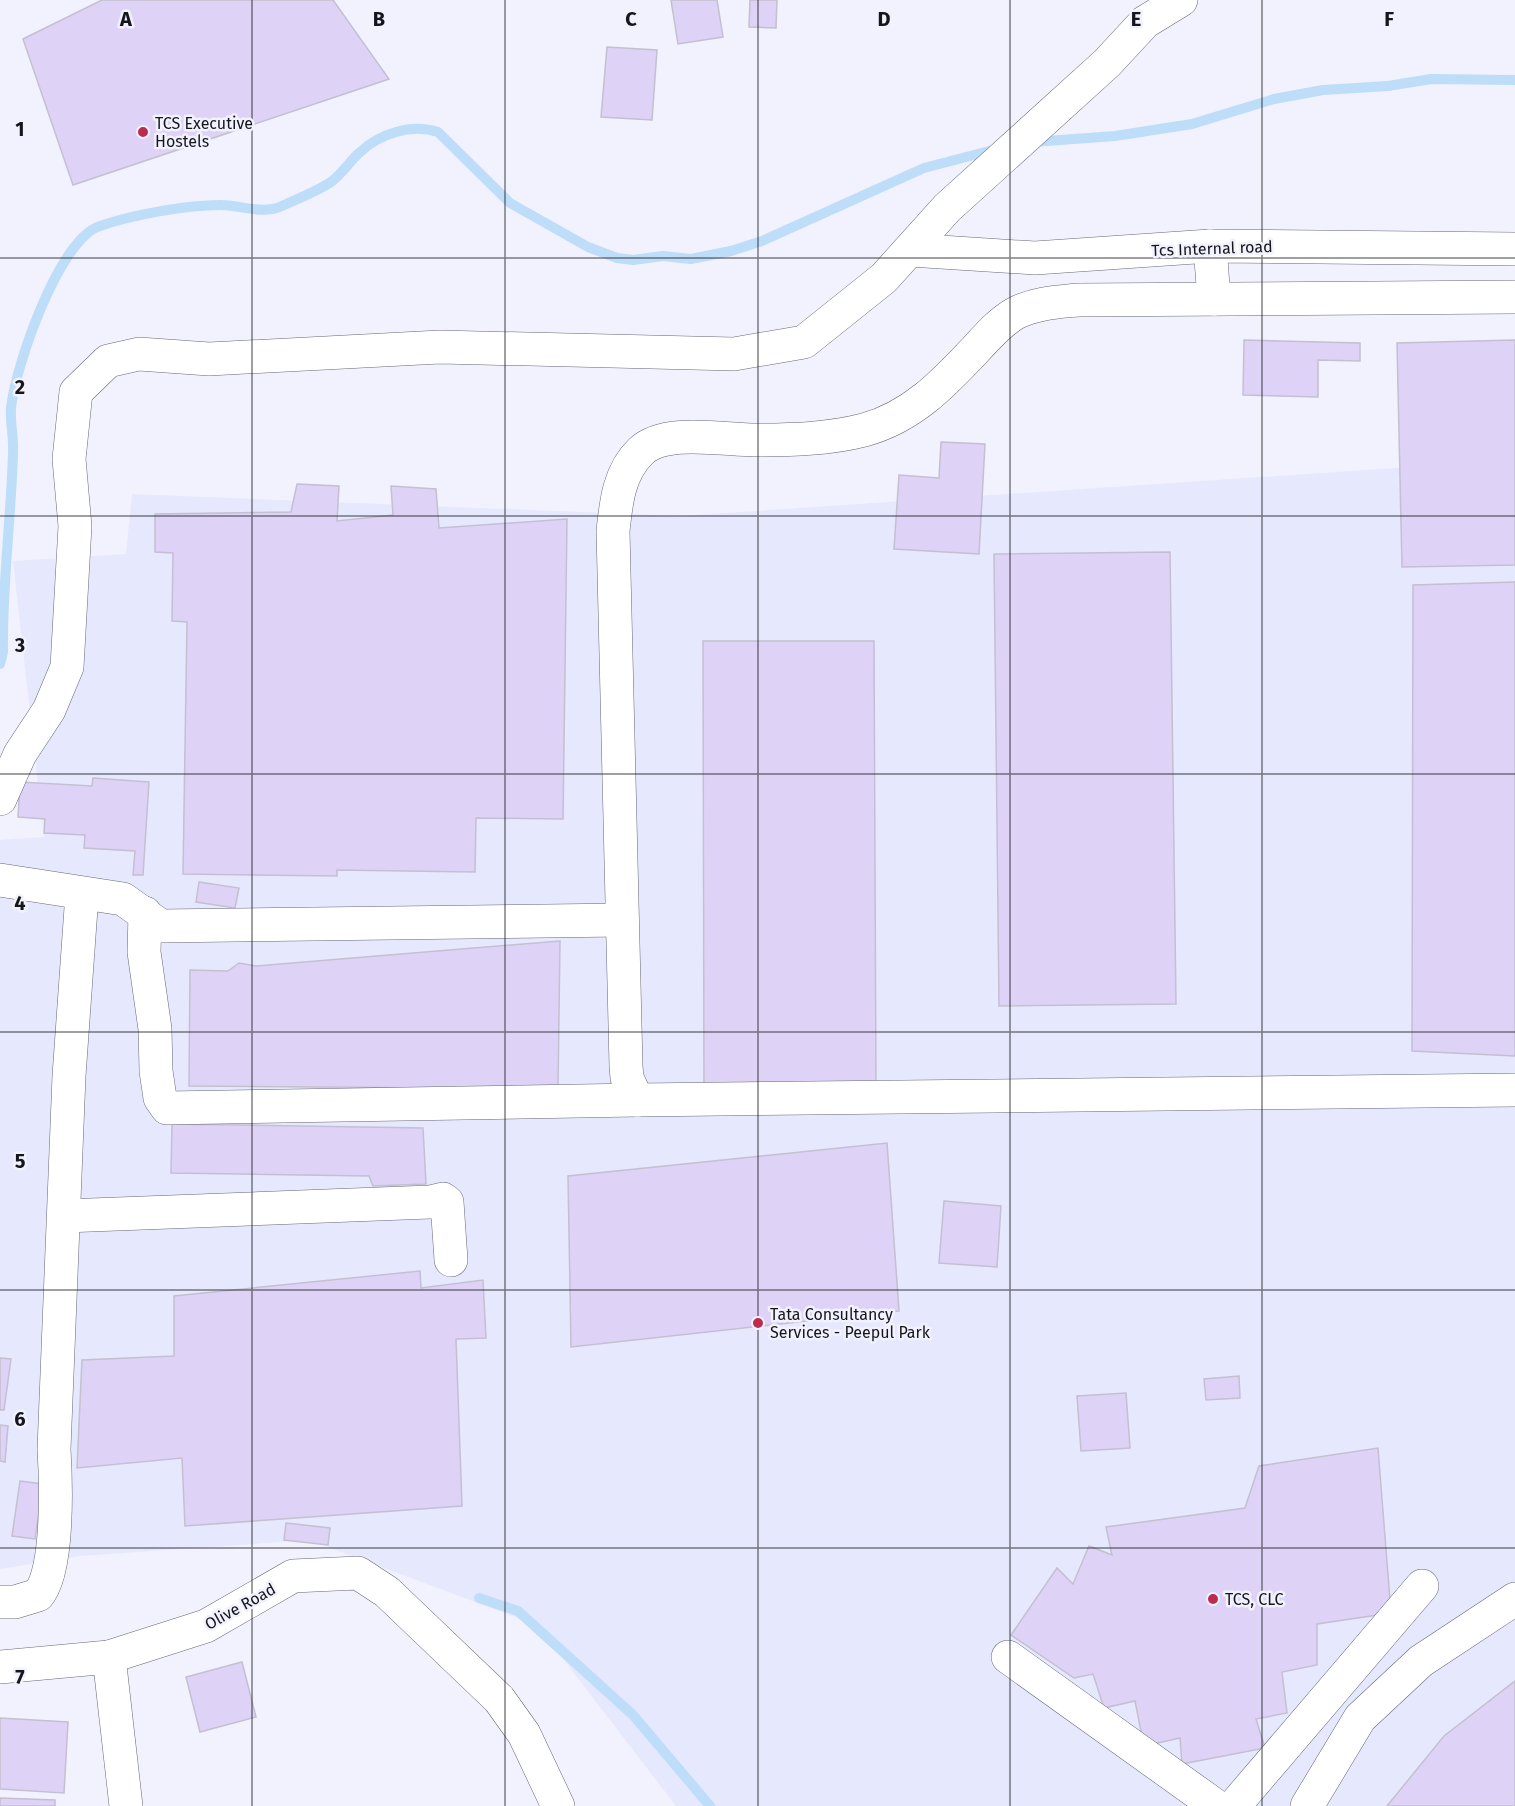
<svg xmlns="http://www.w3.org/2000/svg" width="1515" height="1806" font-family="'Fira Sans',sans-serif">
	<rect width="100%" height="100%" fill="#f1f2fd"/>
	<polygon fill="#e6e8fd" points="1515,460 1515,1806 676,1806 537,1625 309,1540 79,1556 0,1569 0,840 44,837 13,561 126,554 132,494 681,516"/>
	<g fill="none" stroke-linecap="round" stroke-linejoin="round">
		<g stroke="#bdddf9" stroke-width="10">
			<polyline points="1033,142 1115,136 1192,124 1274,99 1323,90 1388,86 1431,79 1515,80"/>
			<path d="M0,664l3,-12c-1,-66 8,-133 10,-199 1,-15 -3,-30 -2,-45 4,-41 48,-169 89,-182 31,-11 87,-21 120,-21 20,0 43,10 62,1 17,-8 34,-14 49,-24 12,-9 18,-20 28,-29 20,-19 52,-30 79,-21l72,71 78,44 29,11 16,2 30,-4 28,3 40,-8 31,-10 162,-73 73,-19"/>
			<polyline points="479,1598 518,1611 633,1715 710,1806"/>
		</g>
	</g>
	<g fill="#ded3f7" stroke="#c4bfd1" stroke-width="1.5">
		<polygon points="102,0 333,0 389,79 73,185 23,39"/>
		<polygon points="671,0 717,0 723,37 678,44"/>
		<polygon points="750,0 777,0 776,28 749,27"/>
		<polygon points="607,47 657,50 652,120 601,117"/>
		<polygon points="1244,340 1360,343 1360,361 1318,360 1318,397 1243,395"/>
		<polygon points="1515,340 1515,565 1402,567 1397,343"/>
		<polygon points="941,442 985,444 979,554 894,549 899,475 939,478"/>
		<polygon points="297,484 339,486 337,521 393,515 391,486 436,489 439,528 567,519 563,819 476,818 475,872 337,870 337,876 183,874 187,622 172,621 173,553 155,552 155,514 291,512"/>
		<polygon points="1170,552 1176,1004 999,1006 994,554"/>
		<polygon points="1515,582 1515,1056 1412,1051 1413,585"/>
		<polygon points="703,641 874,641 876,1091 704,1092"/>
		<polygon points="93,778 149,782 143,875 133,875 135,851 84,848 85,835 44,833 45,819 18,817 20,782 92,786"/>
		<polygon points="199,882 239,888 235,908 196,902"/>
		<polygon points="560,941 558,1089 189,1086 190,970 228,971 239,963 256,966"/>
		<polygon points="172,1124 423,1128 426,1184 373,1186 369,1176 171,1173"/>
		<polygon points="887,1143 899,1311 571,1347 568,1176"/>
		<polygon points="944,1201 1001,1206 997,1267 939,1263"/>
		<polygon points="420,1271 421,1288 483,1280 486,1338 456,1339 462,1506 185,1526 182,1458 77,1468 82,1360 174,1356 174,1296"/>
		<polygon points="0,1358 11,1359 4,1410 0,1410"/>
		<polygon points="1239,1376 1240,1398 1206,1400 1204,1379"/>
		<polygon points="1126,1393 1130,1448 1081,1451 1077,1396"/>
		<polygon points="0,1425 8,1426 5,1462 0,1461"/>
		<polygon points="1378,1448 1391,1613 1317,1624 1317,1665 1282,1672 1287,1713 1256,1719 1265,1748 1182,1764 1180,1738 1144,1746 1135,1701 1104,1708 1093,1674 1074,1678 1011,1635 1057,1568 1073,1584 1089,1546 1112,1555 1106,1527 1245,1508 1259,1466"/>
		<polygon points="20,1481 43,1484 35,1539 12,1536"/>
		<polygon points="286,1523 330,1528 328,1545 284,1540"/>
		<polygon points="242,1662 256,1717 200,1732 186,1677"/>
		<polygon points="1515,1681 1515,1806 1387,1806 1444,1736"/>
		<polygon points="0,1718 68,1722 64,1793 0,1789"/>
		<polygon points="0,1798 55,1800 55,1806 0,1806"/>
	</g>
	<g fill="none" stroke-linecap="round" stroke-linejoin="round">
		<defs>
			<g id="minor">
				<polyline points="1210,246 1214,299"/>
				<polyline points="910,250 1035,258 1210,246 1515,249"/>
				<path d="M1515,297l-437,3c-20,2 -43,3 -62,13 -15,8 -28,23 -40,36 -33,35 -64,68 -112,81 -35,9 -72,10 -108,10 -32,0 -91,-12 -115,11 -22,21 -25,51 -28,80l13,535 1,12 10,22 878,-10"/>
				<polyline points="0,799 20,754 49,710 67,667 75,526 69,459 76,392 108,361 139,354 209,359 440,347 734,354 804,342 884,278 947,208 1107,63 1145,22 1181,0"/>
				<polyline points="0,880 123,899 161,926 622,920"/>
				<polyline points="145,913 144,952 155,1029 156,1071 160,1098 167,1108 637,1100"/>
				<polyline points="64,1216 430,1202 443,1199 447,1202 451,1260"/>
				<path d="M0,1602h15l23,-7c21,-23 18,-114 16,-146l15,-373 13,-182"/>
				<polyline points="109,1657 126,1806"/>
				<polyline points="1008,1657 1216,1806"/>
				<polyline points="0,1667 109,1657 206,1626 293,1576 358,1573 387,1592 499,1699 524,1734 558,1806"/>
				<polyline points="1234,1806 1422,1586"/>
				<polyline points="1307,1806 1360,1718 1421,1661 1515,1599"/>
			</g>
		</defs>
		<use href="#minor" stroke="#666877" stroke-width="34"/>
		<use href="#minor" stroke="#fff" stroke-width="33"/>
	</g>
	<path fill="none" stroke="#15161c" stroke-width="1.5" stroke-opacity="0.55" d="M252,0v1806M505,0v1806M758,0v1806M1010,0v1806M1262,0v1806M0,258h1515M0,516h1515M0,774h1515M0,1032h1515M0,1290h1515M0,1548h1515"/>
	<g fill="#bd2c4f" stroke="#f1f2fd" stroke-width="2">
		<circle cx="143" cy="132" r="6"/>
		<circle cx="758" cy="1323" r="6"/>
		<circle cx="1213" cy="1599" r="6"/>
	</g>
	<g text-anchor="middle" stroke-width="5" stroke-linejoin="round" paint-order="stroke">
		<g font-size="16" fill="#15161c" stroke="#f1f2fd" text-anchor="start">
			<text x="155" y="129">TCS Executive<tspan x="155" dy="18">Hostels</tspan></text>
			<text x="770" y="1320">Tata Consultancy<tspan x="770" dy="18">Services - Peepul Park</tspan></text>
			<text x="1225" y="1605">TCS, CLC</text>
		</g>
		<g font-size="16" fill="#15161c" stroke="#f1f2fd">
			<text transform="translate(1212 248) rotate(-2)" y="6">Tcs Internal road</text>
			<text transform="translate(240 1606) rotate(-29)" y="6">Olive Road</text>
		</g>
	</g>
	<g font-size="20" text-anchor="middle" font-weight="bold" fill="#15161c" stroke="#f1f2fd" stroke-width="5" stroke-linejoin="round" paint-order="stroke">
		<text x="126" y="26">A</text>
		<text x="379" y="26">B</text>
		<text x="631" y="26">C</text>
		<text x="884" y="26">D</text>
		<text x="1136" y="26">E</text>
		<text x="1389" y="26">F</text>
		<text x="20" y="136">1</text>
		<text x="20" y="394">2</text>
		<text x="20" y="652">3</text>
		<text x="20" y="910">4</text>
		<text x="20" y="1168">5</text>
		<text x="20" y="1426">6</text>
		<text x="20" y="1684">7</text>
	</g>
</svg>
